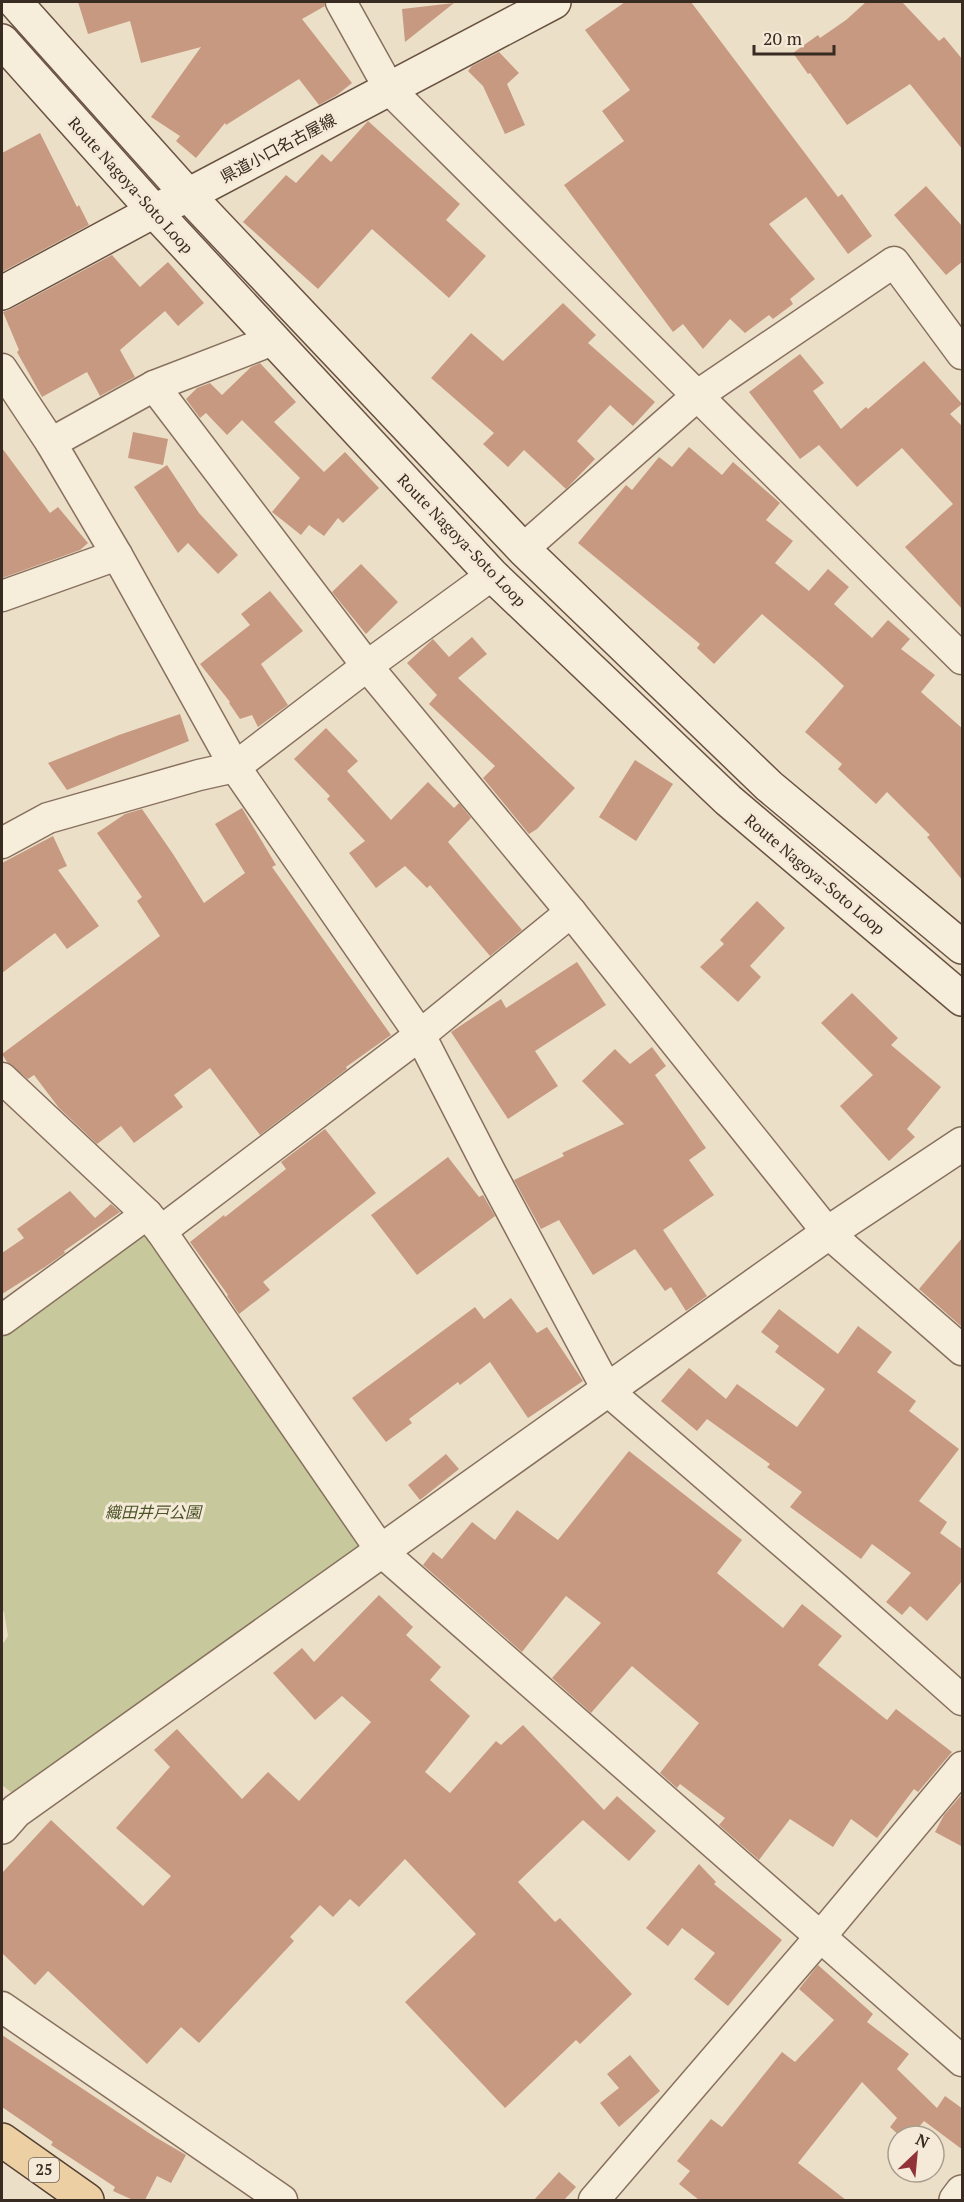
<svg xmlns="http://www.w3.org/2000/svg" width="964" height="2202" font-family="'PT Serif','Noto Sans JP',serif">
	<rect width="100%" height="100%" fill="#ecdfc8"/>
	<polygon fill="#c7c99c" points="146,1231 361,1550 17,1797 2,1785 2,1645 8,1636 4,1612 2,1610 2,1337"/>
	<g fill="#c79981">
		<polygon points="78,2 324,2 325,6 302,19 352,83 337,95 319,105 299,79 226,125 225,123 196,158 176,141 180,136 151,117 201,47 141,63 130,21 88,34"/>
		<polygon points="625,2 691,2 838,197 842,194 872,236 848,254 806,197 769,224 815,279 790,299 793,304 773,319 769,315 745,333 730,319 703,349 683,324 673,332 564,185 624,141 602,111 630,90 585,30"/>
		<polygon points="866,2 902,2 939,41 944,37 963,60 963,150 910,84 847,125 810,73 808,74 793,53 818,35 820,38 846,20"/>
		<polygon points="454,3 405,42 402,9"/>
		<polygon points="499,52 519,73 507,84 525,125 505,134 483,86 468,71 472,66"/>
		<polygon points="368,121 460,204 446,220 486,256 449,298 372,229 318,289 243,222 286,175 296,183 322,154 331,162"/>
		<polygon points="40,133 77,207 79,205 89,225 2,272 2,153"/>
		<polygon points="926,186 963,227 963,261 946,275 894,215"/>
		<polygon points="112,255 140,287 168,262 204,303 178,326 165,311 120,350 135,377 100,396 87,372 42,397 17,352 19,350 3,312 11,309"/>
		<polygon points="563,303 596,335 588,343 655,402 633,426 610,405 577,441 595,459 566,489 524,450 508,467 483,444 494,433 431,378 471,333 503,361"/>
		<polygon points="800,354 824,383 813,391 841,429 866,407 868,409 924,361 962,404 950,414 963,427 963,610 905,547 953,504 902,448 857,487 819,445 800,459 749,392"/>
		<polygon points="260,363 296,402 274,422 324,472 345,452 379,488 343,523 338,518 324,536 309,525 301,535 272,512 300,478 242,420 227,435 206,413 200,418 186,399 197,388 210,383 222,395 251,367"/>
		<polygon points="133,432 168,439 163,465 128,458"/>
		<polygon points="689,447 722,475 733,462 780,503 766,520 793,541 775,563 809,591 828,569 849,587 834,604 872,638 888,620 910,639 901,649 935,675 921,692 963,729 963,881 927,837 930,835 887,792 876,804 838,769 842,764 805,732 844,686 819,663 762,614 714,664 697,648 700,644 578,543 626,485 632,490 659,457 672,467"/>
		<polygon points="2,448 50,513 58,507 88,543 80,550 2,578"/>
		<polygon points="167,465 199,513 238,555 218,574 188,543 178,553 134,487"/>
		<polygon points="361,564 398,602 366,634 332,592"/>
		<polygon points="270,591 303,631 261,664 288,705 258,727 252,715 240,719 229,703 230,702 200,664 250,625 241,614"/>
		<polygon points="472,637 487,654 458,678 575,788 537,829 529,834 483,778 495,766 429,704 437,695 407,663 433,639 449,657"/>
		<polygon points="180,714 189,741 67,790 48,763 119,735"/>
		<polygon points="326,728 358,761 347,771 391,820 428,782 454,808 459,803 471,818 448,842 522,930 490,956 430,885 427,888 405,866 376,888 349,853 365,841 327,799 330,796 294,759"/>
		<polygon points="635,760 673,784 636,841 599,817"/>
		<polygon points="242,808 276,865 272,867 391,1035 346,1067 347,1069 260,1135 210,1068 174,1095 183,1107 134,1143 121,1126 97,1144 59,1108 34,1075 28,1079 7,1062 2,1054 160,936 137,901 142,897 97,833 125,814 142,809 173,854 204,903 245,873 215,824"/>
		<polygon points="53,836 67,866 58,870 99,926 67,949 55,933 2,973 2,863"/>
		<polygon points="757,901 785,928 750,966 761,977 738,1002 700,967 724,944 720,940"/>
		<polygon points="577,962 606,1005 535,1051 558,1086 508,1119 451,1032 501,999 506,1008"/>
		<polygon points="852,993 898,1038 891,1045 941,1087 907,1129 915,1137 889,1161 840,1106 873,1075 821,1023"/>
		<polygon points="652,1047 666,1066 655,1075 706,1148 689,1160 714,1195 663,1230 707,1296 686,1311 671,1287 665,1291 635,1249 593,1275 559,1220 541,1229 514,1180 564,1156 562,1153 624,1124 582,1081 615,1049 630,1064"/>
		<polygon points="325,1129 376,1193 263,1282 270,1290 239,1314 227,1296 228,1295 190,1242 224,1215 225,1217 286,1169 281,1162"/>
		<polygon points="448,1157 479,1197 483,1195 495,1216 417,1275 371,1215"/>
		<polygon points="70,1191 95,1218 111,1204 120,1212 64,1251 65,1253 45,1267 2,1294 2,1253 24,1238 17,1229"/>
		<polygon points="963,1237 963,1328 919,1289"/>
		<polygon points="511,1298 537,1333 547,1327 583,1381 528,1418 490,1362 460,1385 458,1382 409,1419 412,1423 386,1442 352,1398 475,1307 484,1319"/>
		<polygon points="779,1309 838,1354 858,1326 892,1352 877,1372 916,1401 909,1411 959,1449 919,1501 947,1522 940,1533 963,1550 963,1580 927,1621 910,1606 902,1615 886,1602 911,1573 872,1544 861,1559 790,1507 802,1492 767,1467 770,1464 707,1419 697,1431 661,1401 689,1368 726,1399 737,1384 797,1427 825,1389 775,1352 779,1346 761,1332"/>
		<polygon points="629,1451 742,1540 717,1573 783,1628 802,1604 842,1636 818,1665 887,1720 896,1709 952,1752 918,1792 914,1789 877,1838 851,1819 833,1847 790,1819 759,1860 719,1825 725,1818 680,1784 677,1788 660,1773 699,1723 632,1666 591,1713 552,1678 601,1623 566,1596 522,1652 423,1565 433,1552 442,1559 472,1522 495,1540 517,1510 558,1540"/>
		<polygon points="446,1454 459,1469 420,1500 408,1485"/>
		<polygon points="379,1595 413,1627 406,1635 441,1667 430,1680 470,1716 425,1772 450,1793 496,1741 501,1745 523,1725 604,1810 617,1796 656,1831 629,1861 583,1820 518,1882 555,1922 560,1918 632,1994 580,2044 576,2040 505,2108 405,2002 476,1934 405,1859 359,1907 350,1899 333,1917 320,1905 290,1937 294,1941 199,2043 181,2027 147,2064 48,1971 35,1985 2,1953 2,1873 51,1820 143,1906 171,1876 116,1828 170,1767 154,1750 177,1729 242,1799 268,1772 299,1801 371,1722 342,1696 315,1720 273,1673 302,1648 314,1662"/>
		<polygon points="963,1793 963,1847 935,1832 944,1815"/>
		<polygon points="699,1864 716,1882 714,1884 782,1940 728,2006 694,1979 715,1953 682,1928 668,1946 646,1928"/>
		<polygon points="818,1965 873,2014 867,2022 909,2054 897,2069 937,2108 945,2096 963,2109 963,2150 924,2121 911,2136 900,2136 890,2127 897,2118 862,2082 798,2163 846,2200 699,2200 679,2184 690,2171 677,2161 711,2119 722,2127 782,2052 795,2062 834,2020 799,1989"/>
		<polygon points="2,2035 155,2137 186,2155 171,2183 157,2176 145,2200 133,2200 113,2191 115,2187 51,2145 53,2142 2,2107"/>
		<polygon points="630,2055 660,2091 619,2127 600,2103 619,2088 607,2074"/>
		<polygon points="559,2172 576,2187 564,2200 534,2200"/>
	</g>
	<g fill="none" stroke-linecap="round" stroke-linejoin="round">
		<defs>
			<g id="minor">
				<polyline points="341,2 390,90 962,659"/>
				<polyline points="2,369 51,443 117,555 235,767 420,1035 491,1173 608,1391 837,1589 962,1700"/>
				<polyline points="154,386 367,666 571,912 828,1233 962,1350"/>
				<polyline points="51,443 154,386 273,340"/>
				<polyline points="523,549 698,395 894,262 962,354"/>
				<polyline points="2,596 117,555"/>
				<polyline points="2,843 48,818 199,775 235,767 367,666 492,575"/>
				<polyline points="2,1078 147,1214 161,1231 382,1552 962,2061"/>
				<polyline points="161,1231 420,1035 571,912"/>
				<polyline points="2,1320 147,1214"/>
				<polyline points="2,2007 282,2200"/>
				<polyline points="594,2200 821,1936 962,1767"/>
			</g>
			<g id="tertiary">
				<polyline points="2,1827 16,1811 828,1233 962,1144"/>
				<polyline points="956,2200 962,2192"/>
			</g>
			<g id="secondary">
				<polyline points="15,2 188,195 523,549 769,786 962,947"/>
				<polyline points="2,41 154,211 492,575 728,800 962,999"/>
				<polyline points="2,293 154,211 188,195 554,2"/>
			</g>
			<polyline id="primary" points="2,2140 87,2200"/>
		</defs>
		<use href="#minor" stroke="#87715e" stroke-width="33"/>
		<use href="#tertiary" stroke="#87715e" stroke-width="36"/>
		<use href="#secondary" stroke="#695241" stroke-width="36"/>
		<use href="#primary" stroke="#554032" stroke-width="36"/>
		<use href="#minor" stroke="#f7eddb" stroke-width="30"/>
		<use href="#tertiary" stroke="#f7eddb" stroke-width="33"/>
		<use href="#secondary" stroke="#f7eddb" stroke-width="33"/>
		<use href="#primary" stroke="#ecd0a3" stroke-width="33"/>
	</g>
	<g text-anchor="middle" stroke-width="6" stroke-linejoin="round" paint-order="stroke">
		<rect fill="#f4ead7" stroke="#706458" stroke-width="1.5" x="29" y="2158" width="30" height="24" rx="4.5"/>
		<g font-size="15" font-weight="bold" fill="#382b21">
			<text x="44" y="2175">25</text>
		</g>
		<g font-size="16" fill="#382b21" stroke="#f4ead7">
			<text transform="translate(278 148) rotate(-28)" y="6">県道小口名古屋線</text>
			<text transform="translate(131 185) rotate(48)" y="6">Route Nagoya-Soto Loop</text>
			<text transform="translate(462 540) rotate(46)" y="6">Route Nagoya-Soto Loop</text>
			<text transform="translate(815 874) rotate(40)" y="6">Route Nagoya-Soto Loop</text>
		</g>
		<g font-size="16" font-style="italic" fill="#4b5329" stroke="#f4ead7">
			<text x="153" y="1518">織田井戸公園</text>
		</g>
	</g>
	<rect width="964" height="2202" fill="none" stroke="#382b21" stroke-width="6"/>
	<g transform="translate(916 2154) rotate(26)"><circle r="28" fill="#f4ead7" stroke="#a99e8e" stroke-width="1.5"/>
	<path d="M0-4.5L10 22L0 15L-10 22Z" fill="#923239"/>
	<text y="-9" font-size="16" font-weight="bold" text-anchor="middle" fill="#382b21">N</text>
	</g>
	<path d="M754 45v9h80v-9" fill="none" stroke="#382b21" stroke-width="3"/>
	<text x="763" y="45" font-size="18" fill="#382b21" stroke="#f4ead7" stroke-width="4.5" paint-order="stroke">20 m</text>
</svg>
